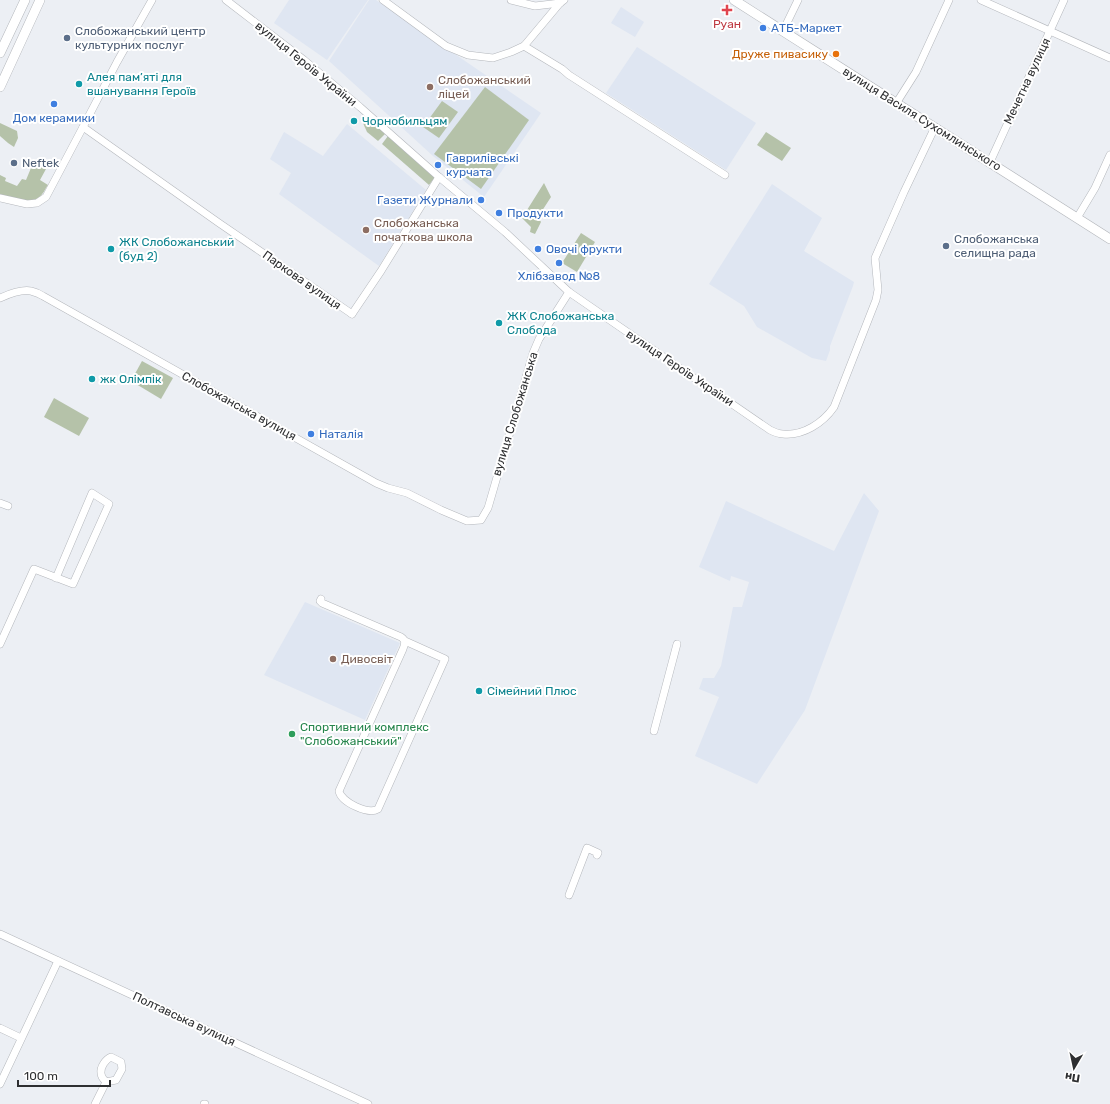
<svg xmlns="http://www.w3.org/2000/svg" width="1110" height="1104" font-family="Rubik,sans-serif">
	<rect width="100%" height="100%" fill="#eceff4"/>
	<g fill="#dfe6f2">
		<polygon points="289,0 368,0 327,60 274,23"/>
		<polygon points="369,0 376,0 541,113 484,197 433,156 329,61"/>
		<polygon points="621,7 644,22 635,37 611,23"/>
		<polygon points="637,47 756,123 726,170 606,93"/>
		<polygon points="347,124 426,190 379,266 279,194 291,173 270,159 284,132 323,156"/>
		<polygon points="772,184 822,218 804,251 854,282 853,286 830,346 830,350 826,361 812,358 757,327 744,306 709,284"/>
		<polygon points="864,493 879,511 805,710 757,784 695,756 719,697 699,689 703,678 714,678 721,666 733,607 742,607 749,582 731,576 730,581 699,567 726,501 834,551"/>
		<polygon points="305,602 400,643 365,720 264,675"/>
	</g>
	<g fill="#b5c2a9">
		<polygon points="485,87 529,120 481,189 434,154"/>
		<polygon points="442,101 458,112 439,138 423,127"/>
		<polygon points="0,123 17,131 18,138 14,147 8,143 0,136"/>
		<polygon points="363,123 374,123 385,134 378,141 367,132"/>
		<polygon points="766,132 791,148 782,161 757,145"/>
		<polygon points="388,136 435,177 429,185 382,144"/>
		<path d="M30,161l16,8 -6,11 8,5c-3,4 -5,10 -10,13 -8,6 -28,0 -38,-2v-21l6,3 -1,3 12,5 5,-7 4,1 5,-12 -4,-1z"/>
		<polygon points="544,183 551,197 538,217 541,222 535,234 530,232 531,227 522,218"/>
		<polygon points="581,233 595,242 577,272 562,263"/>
		<polygon points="142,361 173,378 161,399 131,381"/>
		<polygon points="54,398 89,418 79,436 44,417"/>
	</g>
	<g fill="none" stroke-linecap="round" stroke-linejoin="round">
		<defs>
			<g id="minor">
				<path d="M226,0l78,60 56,47 79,70 66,55 64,60 201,138c4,2 9,4 13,4 20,2 40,-11 51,-27l42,-107 2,-10 -3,-32 29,-66 31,-65"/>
				<polyline points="383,0 446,46 468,55 493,58 511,52 524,46 560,3 564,0"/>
				<polyline points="511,0 535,6 560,3"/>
				<polyline points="981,0 1110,58"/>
				<polyline points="783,31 798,0"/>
				<polyline points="524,46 562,69 569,75 725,175"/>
				<polyline points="897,102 916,72 949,0"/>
				<polyline points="83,127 219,223 352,314"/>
				<polyline points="990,162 1064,0"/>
				<polyline points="0,198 27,204 37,203 46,197 83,127 117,62 152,0"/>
				<polyline points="1077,218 1095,188 1110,155"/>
				<path d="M0,298c9,-4 21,-9 31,-7 4,1 9,3 12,5l333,187 12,5 19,5 34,17 26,11 14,-1 7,-12 45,-155 6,-14 30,-47"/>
				<polyline points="352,314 381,271 439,177"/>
				<polyline points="0,503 8,506"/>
				<path d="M321,599l-1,2 2,2 79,34c5,3 4,7 2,12l-64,142c2,11 29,24 39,18l67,-150 -40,-18"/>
				<polyline points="0,644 34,569 73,584 109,504 92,493 56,578"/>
				<polyline points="654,731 677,644"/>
				<polyline points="569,895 587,848 598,853 597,855"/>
				<polyline points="0,934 368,1104"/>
				<polyline points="0,1028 21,1038"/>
				<path d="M111,1057l10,5 1,7 -6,11 -10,2c-2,-2 -5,-6 -5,-9 -1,-6 5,-14 10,-16z"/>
				<polyline points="0,1084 58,961"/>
				<polyline points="95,1104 106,1082"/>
				<polyline points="204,1104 205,1104"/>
			</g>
			<g id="major">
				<polyline points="734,0 1110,239"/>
				<polyline points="0,53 25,0"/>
				<polyline points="0,87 40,0"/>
			</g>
		</defs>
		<use href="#minor" stroke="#b4b7bc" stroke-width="8"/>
		<use href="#major" stroke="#b4b7bc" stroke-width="10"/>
		<use href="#minor" stroke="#fff" stroke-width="7"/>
		<use href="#major" stroke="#fff" stroke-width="9"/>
	</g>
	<path fill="#e0444e" stroke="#fff" stroke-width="1.5" d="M725 4h4v4h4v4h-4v4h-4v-4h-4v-4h4z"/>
	<g fill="#3f7fe0" stroke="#fff" stroke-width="1.5">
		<circle cx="763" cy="28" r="4"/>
		<circle cx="54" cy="104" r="4"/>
		<circle cx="438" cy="165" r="4"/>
		<circle cx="481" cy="200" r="4"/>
		<circle cx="499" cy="213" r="4"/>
		<circle cx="538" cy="249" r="4"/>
		<circle cx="559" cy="263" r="4"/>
		<circle cx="311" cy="434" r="4"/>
	</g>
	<g fill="#5c6f8a" stroke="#fff" stroke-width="1.5">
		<circle cx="67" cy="38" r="4"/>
		<circle cx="14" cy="163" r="4"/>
		<circle cx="946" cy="246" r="4"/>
	</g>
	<circle fill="#e8710a" stroke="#fff" stroke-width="1.5" cx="836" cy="54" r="4"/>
	<g fill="#0f9aa8" stroke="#fff" stroke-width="1.5">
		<circle cx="79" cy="84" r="4"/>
		<circle cx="354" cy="121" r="4"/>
		<circle cx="111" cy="249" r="4"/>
		<circle cx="499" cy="323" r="4"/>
		<circle cx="92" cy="379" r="4"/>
		<circle cx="479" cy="691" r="4"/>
	</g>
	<g fill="#8d6e63" stroke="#fff" stroke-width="1.5">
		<circle cx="430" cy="87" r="4"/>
		<circle cx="366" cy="230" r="4"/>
		<circle cx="333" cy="659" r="4"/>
	</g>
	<circle fill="#2e9e5b" stroke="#fff" stroke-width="1.5" cx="292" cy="734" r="4"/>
	<g text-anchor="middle" stroke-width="4" stroke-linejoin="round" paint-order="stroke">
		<g font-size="12" fill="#be3a42" stroke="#fff">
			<text x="727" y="28">Руан</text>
		</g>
		<g font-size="12" fill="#366cbe" stroke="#fff" text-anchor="start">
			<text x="771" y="32">АТБ-Маркет</text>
			<text x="54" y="122" text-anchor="middle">Дом керамики</text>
			<text x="446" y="162">Гаврилівські<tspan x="446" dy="14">курчата</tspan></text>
			<text x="473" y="204" text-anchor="end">Газети Журнали</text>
			<text x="507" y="217">Продукти</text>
			<text x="546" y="253">Овочі фрукти</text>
			<text x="559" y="280" text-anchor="middle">Хлібзавод №8</text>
			<text x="319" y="438">Наталія</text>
		</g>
		<g font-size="12" fill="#4e5e75" stroke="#fff" text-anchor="start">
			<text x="75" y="35">Слобожанський центр<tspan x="75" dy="14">культурних послуг</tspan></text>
			<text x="22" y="167">Neftek</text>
			<text x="954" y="243">Слобожанська<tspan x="954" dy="14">селищна рада</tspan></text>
		</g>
		<g font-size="12" fill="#c56008" stroke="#fff" text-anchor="end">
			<text x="828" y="58">Друже пивасику</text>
		</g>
		<g font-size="12" fill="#2e2f31" stroke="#fff">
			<text transform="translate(306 64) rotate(39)" y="4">вулиця Героїв України</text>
			<text transform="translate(1027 81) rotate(-65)" y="4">Мечетна вулиця</text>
			<text transform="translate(922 119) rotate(32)" y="4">вулиця Василя Сухомлинського</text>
			<text transform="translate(302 280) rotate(35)" y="4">Паркова вулиця</text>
			<text transform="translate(680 368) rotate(34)" y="4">вулиця Героїв України</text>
			<text transform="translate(239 406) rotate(29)" y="4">Слобожанська вулиця</text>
			<text transform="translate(515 414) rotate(-73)" y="4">вулиця Слобожанська</text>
			<text transform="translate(184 1019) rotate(25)" y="4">Полтавська вулиця</text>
		</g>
		<g font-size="12" fill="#0d838f" stroke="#fff" text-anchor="start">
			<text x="87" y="81">Алея пам’яті для<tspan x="87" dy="14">вшанування Героїв</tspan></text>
			<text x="362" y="125">Чорнобильцям</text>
			<text x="119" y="246">ЖК Слобожанський<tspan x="119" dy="14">(буд 2)</tspan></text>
			<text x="507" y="320">ЖК Слобожанська<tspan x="507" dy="14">Слобода</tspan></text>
			<text x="100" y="383">жк Олімпік</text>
			<text x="487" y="695">Сімейний Плюс</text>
		</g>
		<g font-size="12" fill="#785e54" stroke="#fff" text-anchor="start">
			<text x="438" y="84">Слобожанський<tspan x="438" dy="14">ліцей</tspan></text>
			<text x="374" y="227">Cлобожанська<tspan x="374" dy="14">початкова школа</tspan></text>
			<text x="341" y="663">Дивосвіт</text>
		</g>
		<g font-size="12" fill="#27864d" stroke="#fff" text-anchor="start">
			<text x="300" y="731">Спортивний комплекс<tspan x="300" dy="14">"Слобожанський"</tspan></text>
		</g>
	</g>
	<g transform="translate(1074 1068) rotate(189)" stroke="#ffffff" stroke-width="3" paint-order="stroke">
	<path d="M0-3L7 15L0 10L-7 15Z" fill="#2e2f31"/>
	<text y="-6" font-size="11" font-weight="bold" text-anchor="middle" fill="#2e2f31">Пн</text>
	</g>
	<path d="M18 1080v6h92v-6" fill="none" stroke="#2e2f31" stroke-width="2"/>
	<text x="24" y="1080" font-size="12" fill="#2e2f31" stroke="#ffffff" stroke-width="3" paint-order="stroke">100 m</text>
</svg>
